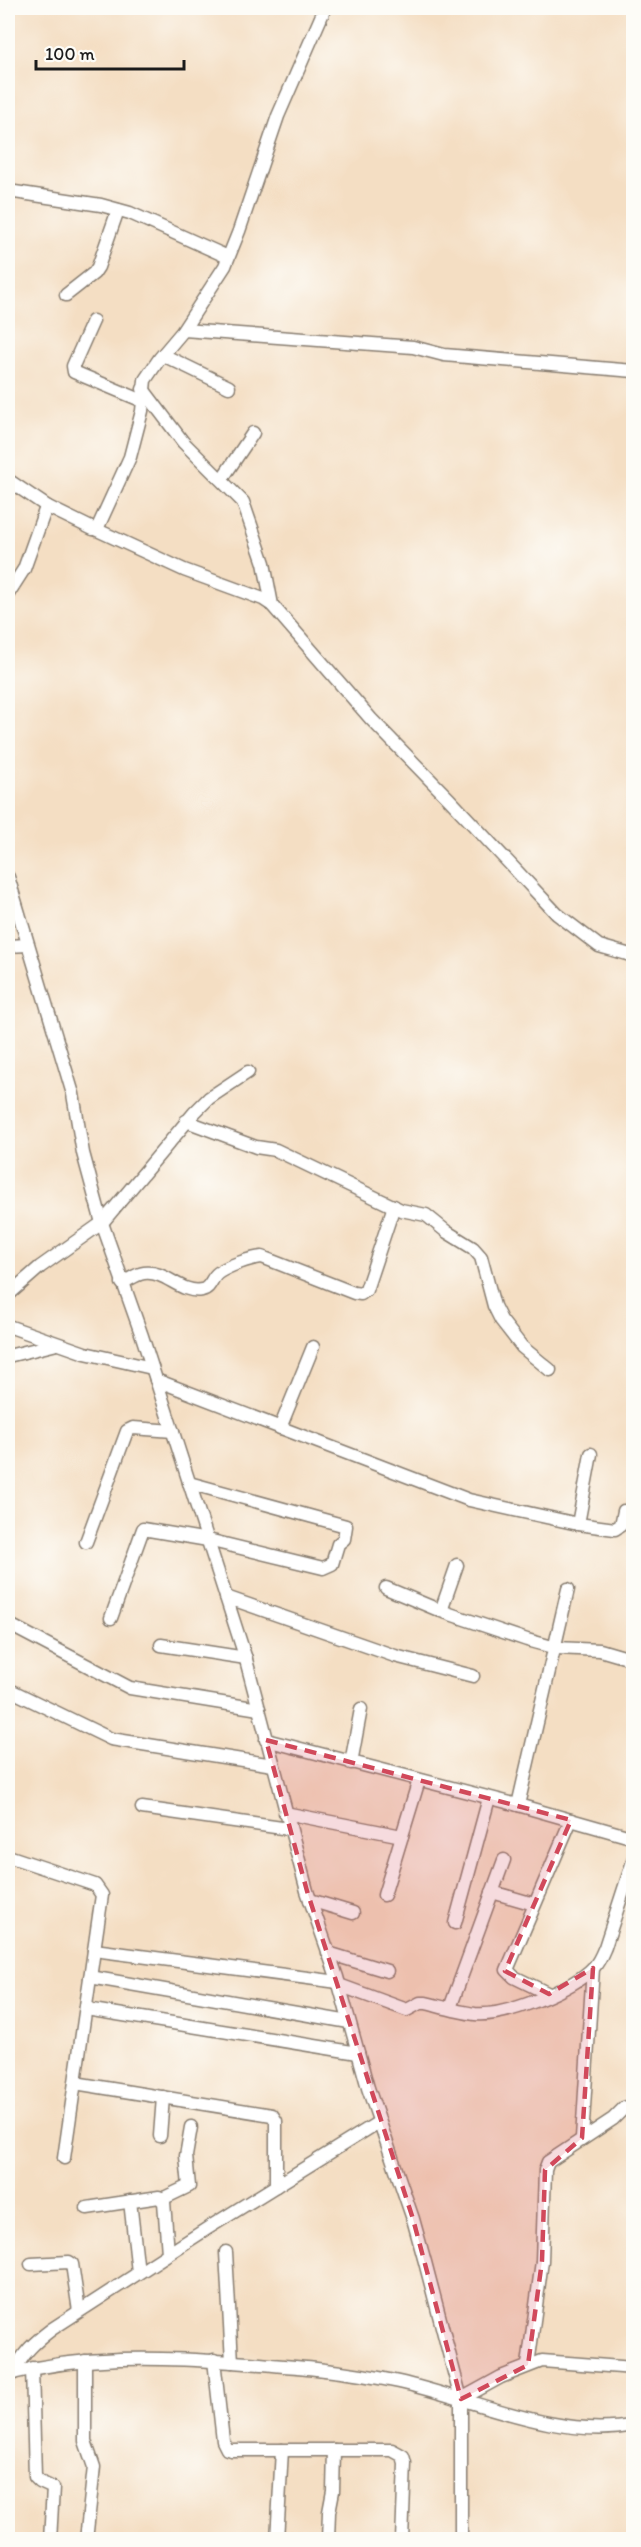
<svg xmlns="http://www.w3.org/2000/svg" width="641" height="2547" font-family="Itim,sans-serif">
	<rect width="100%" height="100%" fill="#fdfcf7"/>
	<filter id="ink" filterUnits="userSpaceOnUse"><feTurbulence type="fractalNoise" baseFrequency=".0167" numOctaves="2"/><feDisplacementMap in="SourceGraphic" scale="12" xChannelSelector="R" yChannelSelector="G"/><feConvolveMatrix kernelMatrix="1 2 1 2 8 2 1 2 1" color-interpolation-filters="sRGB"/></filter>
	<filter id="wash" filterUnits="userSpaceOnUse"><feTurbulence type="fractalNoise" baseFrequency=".008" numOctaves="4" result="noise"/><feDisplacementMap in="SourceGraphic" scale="24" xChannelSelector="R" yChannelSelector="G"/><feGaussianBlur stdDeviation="1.35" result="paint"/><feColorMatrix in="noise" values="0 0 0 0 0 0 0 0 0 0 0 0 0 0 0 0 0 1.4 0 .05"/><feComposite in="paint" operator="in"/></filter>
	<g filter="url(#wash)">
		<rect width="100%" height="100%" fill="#f4dec3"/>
	</g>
	<g filter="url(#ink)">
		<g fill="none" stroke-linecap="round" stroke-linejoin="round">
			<defs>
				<g id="minor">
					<polyline points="8,191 101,205 130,213 228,257"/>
					<polyline points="66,295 94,273 98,267 118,210"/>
					<polyline points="93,321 73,366 74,372 143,401"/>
					<polyline points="184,330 413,347 444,355 634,371"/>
					<polyline points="163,355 229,387"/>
					<polyline points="143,389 183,442 243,502 264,563 272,605"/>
					<polyline points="222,479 253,433"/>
					<polyline points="8,480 48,507"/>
					<polyline points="95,529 184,570 263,599 272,605 371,719 449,799 557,914 599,946 634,956"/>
					<polyline points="8,594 24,569 45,510 48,507 93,529 98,527 130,457 142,411 145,380 160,358 182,332 225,266 239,231 278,116 325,8"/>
					<polyline points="8,877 73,1094 83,1153 102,1223 142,1336 245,1656 307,1891 337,1977 368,2088 413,2219 425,2262 461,2399 461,2540"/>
					<polyline points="8,946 28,945"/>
					<polyline points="186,1121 256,1147 276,1150 401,1210 426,1215 447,1232 473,1248 481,1257 494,1306 501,1320 522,1347 550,1370"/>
					<path d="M122,1283c7,-3 14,-9 22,-10 22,-3 36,21 58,17 9,-2 9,-12 16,-17 10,-7 32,-15 44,-16l92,36 7,1 5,-4 28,-84"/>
					<polyline points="8,1295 40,1267 102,1223 194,1113 209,1098 248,1072"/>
					<polyline points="8,1326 85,1353 152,1368"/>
					<polyline points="8,1356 57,1344"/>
					<polyline points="156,1380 469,1500 578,1524 615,1529 621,1525 624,1511 634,1511"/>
					<polyline points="280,1428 313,1347"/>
					<polyline points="578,1524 591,1454"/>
					<polyline points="86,1542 127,1431 133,1428 173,1431"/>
					<polyline points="386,1588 441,1611 527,1640 556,1648 600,1650 634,1660"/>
					<polyline points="226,1597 395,1656 473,1676"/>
					<polyline points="441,1611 457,1565"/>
					<polyline points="111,1618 143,1529 208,1540 323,1568 332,1564 338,1544 344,1539 346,1526 189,1483"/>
					<polyline points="8,1624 130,1688 259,1709"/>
					<polyline points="161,1645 246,1658"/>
					<polyline points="8,1689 111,1739 273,1765"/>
					<polyline points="266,1740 518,1805 634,1838"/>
					<polyline points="351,1763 361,1709"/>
					<polyline points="518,1805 568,1589"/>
					<polyline points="142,1808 289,1829"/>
					<polyline points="285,1813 402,1836"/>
					<polyline points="8,1856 95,1885 102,1895 64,2158"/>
					<polyline points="492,1892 534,1904"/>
					<polyline points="384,1895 419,1780"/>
					<polyline points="310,1900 353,1913"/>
					<polyline points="455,1923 489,1798"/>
					<polyline points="94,1950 338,1982"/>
					<polyline points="328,1953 387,1971"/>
					<polyline points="90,1977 349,2022"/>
					<path d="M339,1985l68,25 13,-7h6c16,4 33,9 49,11 31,3 98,-25 119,-47 5,-5 8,-13 11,-20l29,-89"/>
					<polyline points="549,1994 514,1977 507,1970 571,1820"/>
					<polyline points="450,2008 504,1860"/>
					<polyline points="86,2009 358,2053"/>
					<polyline points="75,2083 272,2115 276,2121 276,2186"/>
					<polyline points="160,2136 163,2097"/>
					<polyline points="582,2138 593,1968"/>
					<polyline points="162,2199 189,2186 186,2156 191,2127"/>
					<polyline points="130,2201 138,2272"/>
					<polyline points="87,2208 159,2197 164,2202 168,2253"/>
					<polyline points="226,2252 232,2362"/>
					<polyline points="31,2264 69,2262 72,2264 79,2311"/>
					<polyline points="214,2360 223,2441 227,2449 231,2450 392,2450 403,2456 405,2463 402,2540"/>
					<polyline points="85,2361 85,2441 94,2467 86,2540"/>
					<polyline points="528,2365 542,2261 545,2170 548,2162 613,2119 624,2108 634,2105"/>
					<polyline points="32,2368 35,2477 40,2482 53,2488 50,2540"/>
					<path d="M14,2373c8,-20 21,-31 38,-44l156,-101 171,-106"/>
					<path d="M8,2374c77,-19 146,-17 225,-12 56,4 111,8 166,20 72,16 161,59 235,43"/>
					<polyline points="461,2399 501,2377 542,2361 634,2368"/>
					<polyline points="277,2540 282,2450"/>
					<polyline points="328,2540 329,2512 333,2491 334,2450"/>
				</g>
			</defs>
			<use href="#minor" stroke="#887d70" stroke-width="15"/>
			<use href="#minor" stroke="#fff" stroke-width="12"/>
		</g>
	</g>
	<path fill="#d1495b" fill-opacity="0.2" stroke="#d1495b" stroke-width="4.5" stroke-dasharray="12 8" stroke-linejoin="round" d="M266,1740l305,80 -66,151 44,23 44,-26 -11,170 -37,32 -3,91 -14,104 -67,34 -48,-180 -106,-328z"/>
	<rect width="641" height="2547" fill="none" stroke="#fdfcf7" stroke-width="30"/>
	<path d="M36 60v9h148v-9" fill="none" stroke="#1c1c1c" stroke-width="3"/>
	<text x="45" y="60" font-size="18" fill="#1c1c1c" stroke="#fdfcf7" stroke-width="4.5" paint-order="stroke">100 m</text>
</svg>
